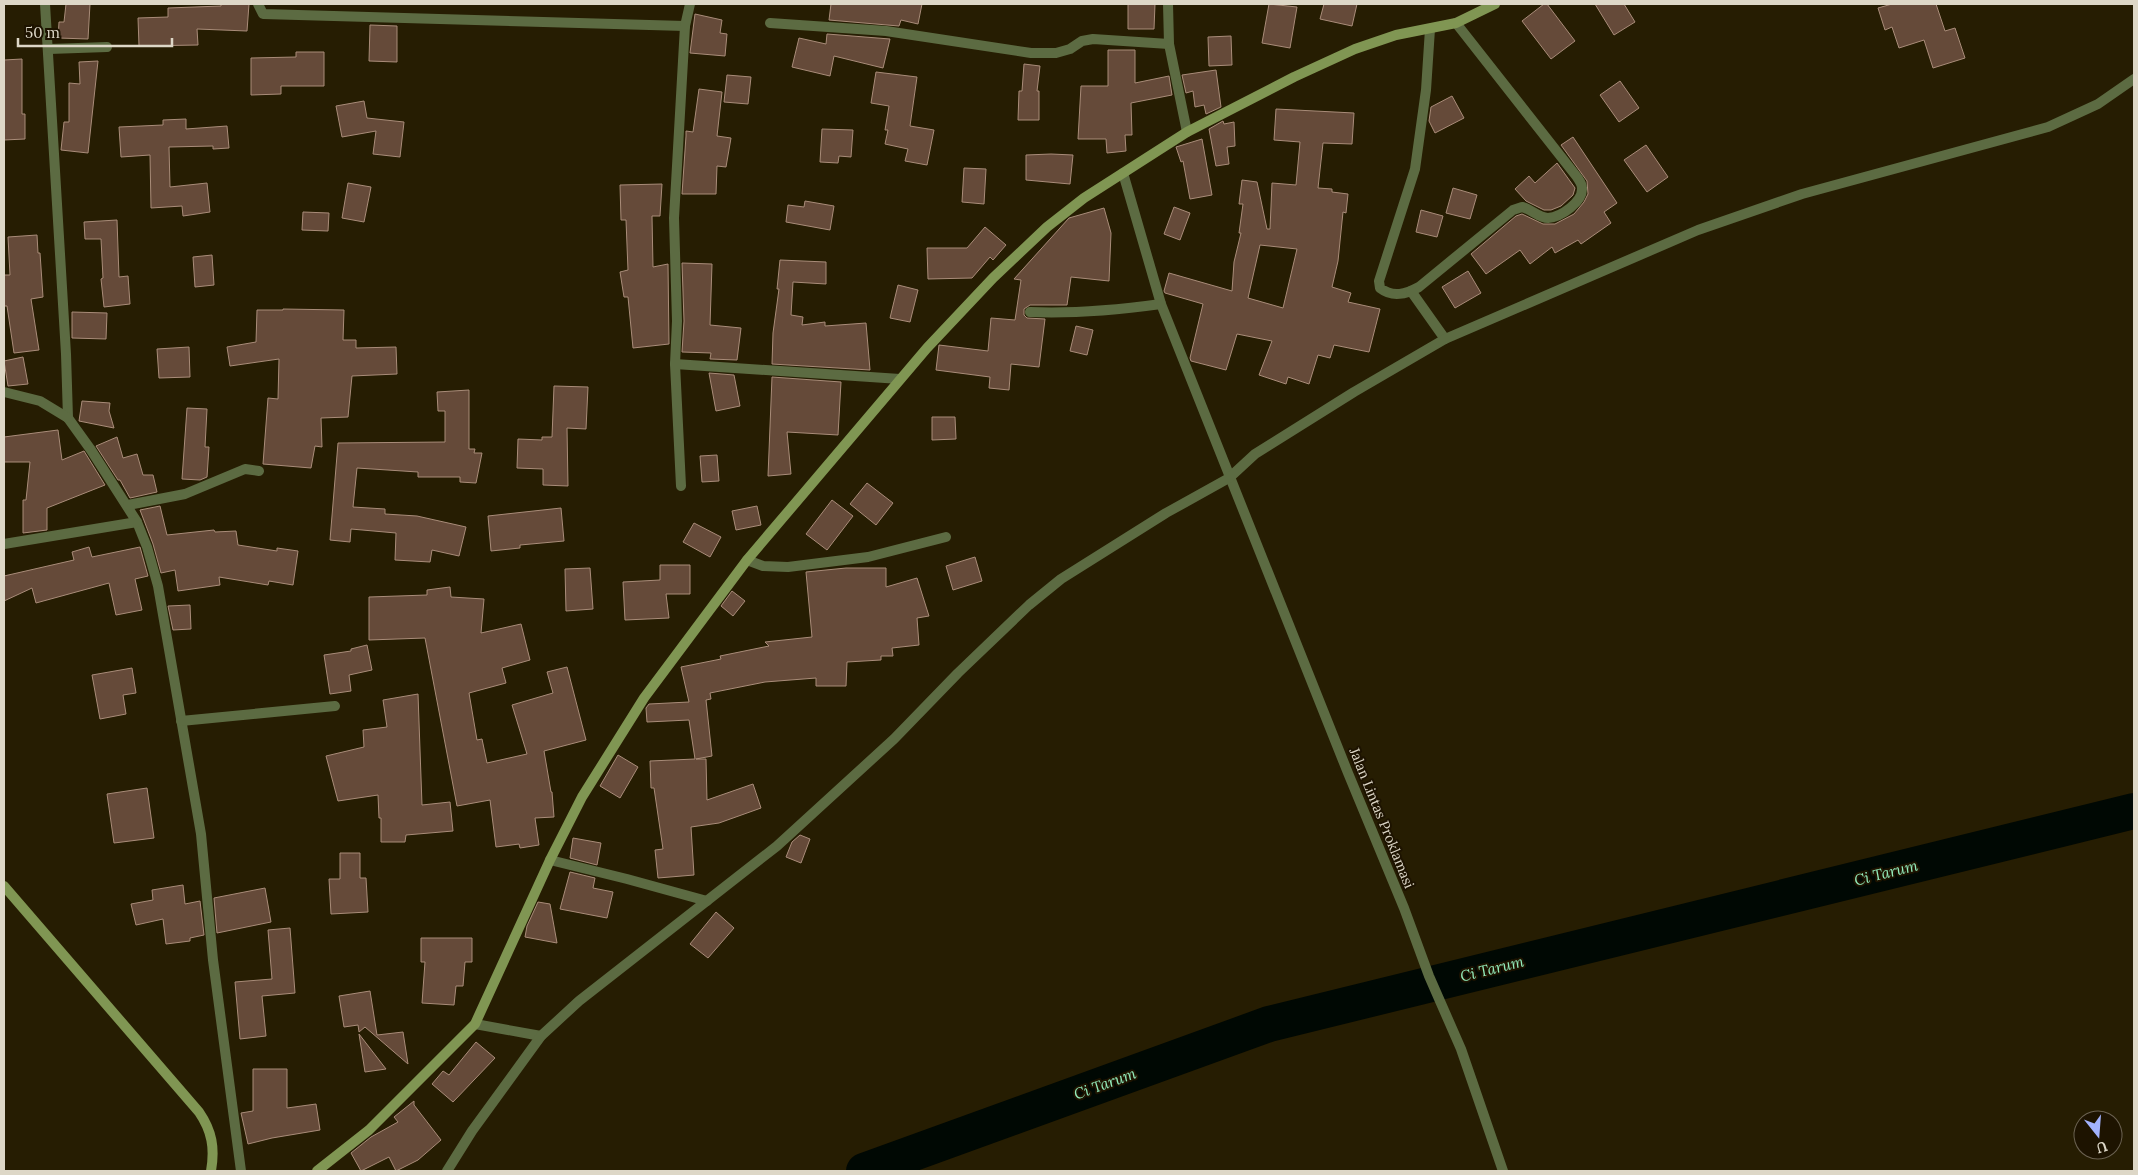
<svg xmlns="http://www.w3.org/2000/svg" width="2138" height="1175" font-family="Lora,serif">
	<rect width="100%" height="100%" fill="#261d02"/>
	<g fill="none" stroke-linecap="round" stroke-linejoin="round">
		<polyline stroke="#000803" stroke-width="36" points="864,1171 1269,1024 2134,811"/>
	</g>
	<g fill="#654a39" stroke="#a98c79" fill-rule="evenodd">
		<polygon points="66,4 90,4 88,39 58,38 59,22 64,22"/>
		<polygon points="221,4 249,4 247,31 197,29 198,45 139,46 138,18 168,17 168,8 221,6"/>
		<polygon points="831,4 922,4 918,24 901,20 899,26 829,20"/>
		<polygon points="1128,4 1155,4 1154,29 1128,29"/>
		<polygon points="1269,4 1297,7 1290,48 1262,43"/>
		<polygon points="1324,4 1357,4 1352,26 1320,19"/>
		<polygon points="1544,4 1547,4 1575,41 1551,59 1522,21"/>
		<polygon points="1595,4 1624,4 1635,22 1614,35"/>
		<polygon points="1892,4 1936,4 1945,31 1955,28 1965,58 1933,68 1924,40 1899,48 1892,27 1885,30 1878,8"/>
		<polygon points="695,14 722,20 720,33 727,34 725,56 690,53"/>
		<polygon points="370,25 397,26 397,62 369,61"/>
		<polygon points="827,34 890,39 883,68 834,56 830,76 792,67 799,38 826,44"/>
		<polygon points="1231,36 1232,65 1209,66 1208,37"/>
		<polygon points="1108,50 1135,50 1135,83 1169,76 1172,95 1131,103 1132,135 1125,135 1126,151 1107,153 1106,139 1078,139 1081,86 1108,86"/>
		<polygon points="296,52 324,52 324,86 281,86 281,94 251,95 251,58 296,57"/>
		<polygon points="22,59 22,114 25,114 25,139 4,140 4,60"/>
		<polygon points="98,61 88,153 61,150 64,122 69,122 69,83 80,84 79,62"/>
		<polygon points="1024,64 1040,66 1037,91 1039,91 1039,120 1018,120 1019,91 1022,91"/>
		<polygon points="1216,70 1221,107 1206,114 1204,105 1195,107 1193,91 1186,93 1182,75"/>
		<polygon points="876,72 917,77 910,126 934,130 927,165 905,161 908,149 885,144 888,130 885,130 889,106 871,103"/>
		<polygon points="727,75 751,77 748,104 724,102"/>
		<polygon points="1620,81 1639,108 1619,122 1600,95"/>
		<polygon points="699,89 722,92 717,136 731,138 726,167 717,166 716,194 682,194 686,136 686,131 693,132"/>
		<polygon points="1452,96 1464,118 1435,133 1429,121 1431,107"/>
		<polygon points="364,101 367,118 404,122 400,157 373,154 376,131 342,137 336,106"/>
		<path d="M1276,109l78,4 -2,31 -29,-1 -5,45 14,1v3l16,2 -2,19 -3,-1 -5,49 -6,26 19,6 -3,9 32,7 -11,43 -35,-7 -4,13 -12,-3 -9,29 -21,-7 -2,7 -27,-9 13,-34 -35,-7 -11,36 -35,-9 -1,-3 13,-54 -38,-11 -1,-2 5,-18 63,18 2,-29 7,-29h-2l4,-29h-4l3,-24 15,2 10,47h3l2,-46 24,2 4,-43 -26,-2zM1260,245l37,4 -14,59 -35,-10z"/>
		<polygon points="186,119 186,129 227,126 229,148 213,149 213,146 169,147 170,187 207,183 210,212 183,216 182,206 151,208 150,155 121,157 119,127 163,125 163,120"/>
		<polygon points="1223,121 1224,124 1234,122 1235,146 1227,147 1229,164 1216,166 1209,129"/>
		<polygon points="822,129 853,130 851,157 839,156 838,163 820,162"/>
		<polygon points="1573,137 1617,203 1604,212 1611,223 1581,244 1578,240 1555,253 1552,247 1530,264 1520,250 1486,274 1471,254 1516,216 1522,214 1543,224 1555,224 1574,214 1584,202 1588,194 1587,181 1561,145"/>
		<polygon points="1202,139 1212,195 1190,199 1183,161 1181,162 1176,147"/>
		<polygon points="1646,145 1668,177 1647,192 1624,160"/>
		<polygon points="1051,154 1073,155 1070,184 1026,180 1026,155"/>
		<polygon points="1557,163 1575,188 1573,195 1561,206 1551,210 1544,210 1526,201 1515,189 1529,176 1535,183"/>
		<polygon points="964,168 986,169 984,204 962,202"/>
		<polygon points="348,183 371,187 364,222 342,218"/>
		<polygon points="662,184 660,216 652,216 653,267 668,264 669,344 633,348 628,297 624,297 620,272 628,270 626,220 621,220 620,185"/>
		<polygon points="1453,188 1477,195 1470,219 1446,213"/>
		<polygon points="805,201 834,206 830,230 786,222 788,205 804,207"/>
		<polygon points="1174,207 1190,213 1180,240 1164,234"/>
		<polygon points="1104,208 1111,233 1109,281 1071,277 1067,305 1030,305 1024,309 1024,315 1027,318 1045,319 1039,367 1011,364 1009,390 989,388 990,377 936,370 939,345 988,351 991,318 1015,320 1021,280 1014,279 1069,218"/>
		<polygon points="1421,210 1443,216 1437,237 1416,232"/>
		<polygon points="303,212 329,213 328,231 302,230"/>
		<polygon points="117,220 119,277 128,276 130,304 104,307 101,279 103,278 101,239 85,239 84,222"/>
		<polygon points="985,227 1006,245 993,260 990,257 972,278 928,279 927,248 967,248"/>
		<polygon points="37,235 38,253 40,253 43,297 31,299 39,350 14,353 7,306 4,306 4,275 10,275 8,237"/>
		<polygon points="212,255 214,285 195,287 193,257"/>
		<polygon points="780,260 826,262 826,284 793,282 791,315 803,317 802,325 825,322 825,326 866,323 870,370 772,364 773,333 779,289 777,289"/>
		<polygon points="682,263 712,264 710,325 741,328 737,360 710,359 711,353 682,352 684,321"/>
		<polygon points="1468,271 1481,293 1455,308 1442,287"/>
		<polygon points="898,285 918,290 910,322 890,318"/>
		<polygon points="283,309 344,310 343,340 356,340 356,348 396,347 397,374 352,376 348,417 321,418 322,447 315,446 311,468 263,464 268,398 278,399 279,359 230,366 227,347 256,342 257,310 283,310"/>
		<polygon points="72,312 107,313 106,339 72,338"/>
		<polygon points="1076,326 1093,330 1087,355 1070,351"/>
		<polygon points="189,347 190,377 159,378 157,349"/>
		<polygon points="23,357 28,384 8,386 4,361"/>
		<polygon points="709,373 734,375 740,406 716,411"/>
		<polygon points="772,377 841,382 838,435 787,432 791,474 768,476"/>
		<polygon points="554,386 588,387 586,429 567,428 568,486 543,485 543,469 517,468 518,439 542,440 542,437 552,437"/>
		<polygon points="469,390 469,449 475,449 474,453 482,453 476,483 460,482 460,477 418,477 418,472 357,468 353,507 385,509 385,514 417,516 466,527 459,556 432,550 430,562 395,560 396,533 351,529 350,542 330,540 338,443 445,442 445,411 438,411 437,392"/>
		<polygon points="82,401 110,403 109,411 114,428 79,421"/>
		<polygon points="187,408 207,409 205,447 209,447 207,477 200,480 182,479"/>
		<polygon points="932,417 955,417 956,439 932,440"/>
		<polygon points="58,430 62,460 84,451 105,485 47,508 47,530 23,533 23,500 26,500 30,462 4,462 4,437"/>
		<polygon points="117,437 123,458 137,454 143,475 153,475 157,492 130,498 120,480 118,480 96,446"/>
		<polygon points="717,455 719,481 702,482 700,456"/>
		<polygon points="867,483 893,503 876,525 850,504"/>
		<polygon points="832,500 853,516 827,550 806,534"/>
		<polygon points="160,506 167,535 214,530 215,532 236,531 238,545 277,551 277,548 298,551 293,585 269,581 268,585 219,577 220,585 178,591 175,570 161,573 153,544 140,510"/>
		<polygon points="757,506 761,525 736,530 732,511"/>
		<polygon points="561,508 564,541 520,545 520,548 491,551 488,516"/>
		<polygon points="694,523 721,537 710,557 683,542"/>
		<polygon points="89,547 92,557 140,547 148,576 135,579 142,610 116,615 109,583 36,603 32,588 4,601 4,576 74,560 72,552"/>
		<polygon points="975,557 982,581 953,590 946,566"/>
		<polygon points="660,565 690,565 690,594 666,594 669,618 625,620 623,582 660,580"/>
		<polygon points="590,568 593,609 566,611 565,569"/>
		<polygon points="846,568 886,568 886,587 917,578 929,616 917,618 919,645 892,648 893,656 881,656 881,660 847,662 846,686 816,686 816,678 765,682 710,693 711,699 706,700 712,756 696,759 706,759 707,800 753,784 761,808 719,823 691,827 694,875 658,878 655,850 663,849 654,788 651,788 650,761 695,759 689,720 647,722 646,708 649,704 689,702 681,667 721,659 720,656 769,646 765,642 812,637 806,572"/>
		<polygon points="450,587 451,597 484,599 481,633 521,624 530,660 502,668 506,683 469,693 477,740 482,739 487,763 527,754 512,705 553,693 547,672 567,667 586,740 544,751 551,792 552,792 554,817 535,818 539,845 520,848 519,844 496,847 490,800 457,806 425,638 369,640 369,597 427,595 427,590"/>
		<polygon points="732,591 745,601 733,616 721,606"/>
		<polygon points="190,605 191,629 173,630 168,606"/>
		<polygon points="367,645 372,670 349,675 351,691 330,694 324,655 351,651 351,649"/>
		<polygon points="132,668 136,693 123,695 126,714 100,719 92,675"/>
		<polygon points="418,694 422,805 450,802 453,831 406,835 405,842 381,842 381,818 379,818 378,795 338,801 326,756 364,747 363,730 387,727 383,700"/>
		<polygon points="618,755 638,767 620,798 600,786"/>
		<polygon points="147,788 154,838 114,843 107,794"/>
		<polygon points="800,835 810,839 801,863 786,857 792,842"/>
		<polygon points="573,838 601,843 597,865 570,858"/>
		<polygon points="340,853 360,853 360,878 366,878 368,912 331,914 329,879 340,879"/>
		<polygon points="570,872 595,878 593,888 613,892 607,918 560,909"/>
		<polygon points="183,885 185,904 200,901 204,935 190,938 190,941 166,944 163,919 136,925 131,904 153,900 152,890"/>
		<polygon points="265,888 271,922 217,933 214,898"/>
		<polygon points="538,902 550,904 557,943 525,937 527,926"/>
		<polygon points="716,912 734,928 708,958 690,944"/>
		<polygon points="290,928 295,993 262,996 266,1036 240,1039 235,982 272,979 268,930"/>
		<polygon points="421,938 472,938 472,962 465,962 463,986 456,986 454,1005 422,1003 425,962 421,962"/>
		<polygon points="370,991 377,1035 403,1032 408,1064 365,1027 359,1032 358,1025 344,1027 339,996"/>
		<polygon points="359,1034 386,1069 365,1072"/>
		<polygon points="476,1042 495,1058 453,1102 432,1084 443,1071 449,1075"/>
		<polygon points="253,1069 287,1069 287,1108 316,1104 320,1130 272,1138 248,1144 241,1113 253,1111"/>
		<polygon points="414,1101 414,1105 441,1140 418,1160 396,1171 389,1157 361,1171 351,1153 371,1137 398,1122 394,1117"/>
	</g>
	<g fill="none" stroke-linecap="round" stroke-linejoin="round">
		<g stroke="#5c6b42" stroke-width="10">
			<polyline points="45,4 66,354 68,418 91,450 137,522 147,547 158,586 201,834 213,960 241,1171"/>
			<polyline points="258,4 263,14 685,26"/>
			<polyline points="1168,4 1169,44 1187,132"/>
			<polyline points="770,23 886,31 1031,53 1056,53 1070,49 1082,41 1093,39 1169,44"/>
			<path d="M1430,29l-4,61 -11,79 -36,112 1,7c13,10 26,6 39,-1l94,-77 9,-3c9,2 17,11 26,11 13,-1 35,-16 34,-30 0,-4 -3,-8 -5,-11l-121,-154"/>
			<polyline points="49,49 107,47"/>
			<polyline points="1123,173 1161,304 1348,773 1404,908 1429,976 1461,1049 1503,1171"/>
			<polyline points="1411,291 1445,339"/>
			<path d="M1030,312c45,2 87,-2 131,-8"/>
			<polyline points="675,364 900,379"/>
			<polyline points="4,392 40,401 68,418"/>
			<polyline points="681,486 675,364 677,321 674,218 685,26 690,4"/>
			<polyline points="128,505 185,494 245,469 259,471"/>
			<polyline points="4,544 137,522"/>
			<polyline points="747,560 763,566 788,567 868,557 946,537"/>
			<polyline points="181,721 335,706"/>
			<polyline points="550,860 627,879 707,901"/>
			<polyline points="475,1024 541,1036"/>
			<polyline points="447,1171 472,1131 541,1036 579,1001 777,846 894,739 958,673 1029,605 1061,579 1166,513 1229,478 1255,454 1354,392 1445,339 1698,230 1802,194 2048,127 2098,104 2134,79"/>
		</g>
		<g stroke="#809653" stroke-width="10">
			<path d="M4,886l195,226c13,19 16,36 12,59"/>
			<polyline points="317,1171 369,1130 475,1024 550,860 582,797 644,698 747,560 927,348 993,278 1047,227 1084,198 1187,132 1294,77 1355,49 1396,35 1456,23 1495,4"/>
		</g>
	</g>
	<g text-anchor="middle" stroke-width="4" stroke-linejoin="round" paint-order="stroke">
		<g font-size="14" fill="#ddd7c7" stroke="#1d1300">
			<text transform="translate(1382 818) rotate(68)" y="5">Jalan Lintas Proklamasi</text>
		</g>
		<g font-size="15" font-style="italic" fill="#94eebd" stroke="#1d1300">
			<text transform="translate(1886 873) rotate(-14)" y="5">Ci Tarum</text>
			<text transform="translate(1492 969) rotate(-14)" y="5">Ci Tarum</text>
			<text transform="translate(1105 1084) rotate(-20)" y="5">Ci Tarum</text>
		</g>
	</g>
	<rect width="2138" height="1175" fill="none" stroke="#ddd7c7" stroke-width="10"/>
	<g transform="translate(2098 1135) rotate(163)"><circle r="24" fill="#1d1300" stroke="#6a6150"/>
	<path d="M0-4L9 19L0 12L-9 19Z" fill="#a2b2fd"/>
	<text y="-8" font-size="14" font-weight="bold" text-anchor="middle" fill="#ddd7c7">U</text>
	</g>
	<path d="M18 38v8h154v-8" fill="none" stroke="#ddd7c7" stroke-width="2.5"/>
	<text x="25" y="38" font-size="15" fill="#ddd7c7" stroke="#1d1300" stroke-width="4" paint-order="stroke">50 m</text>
</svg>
